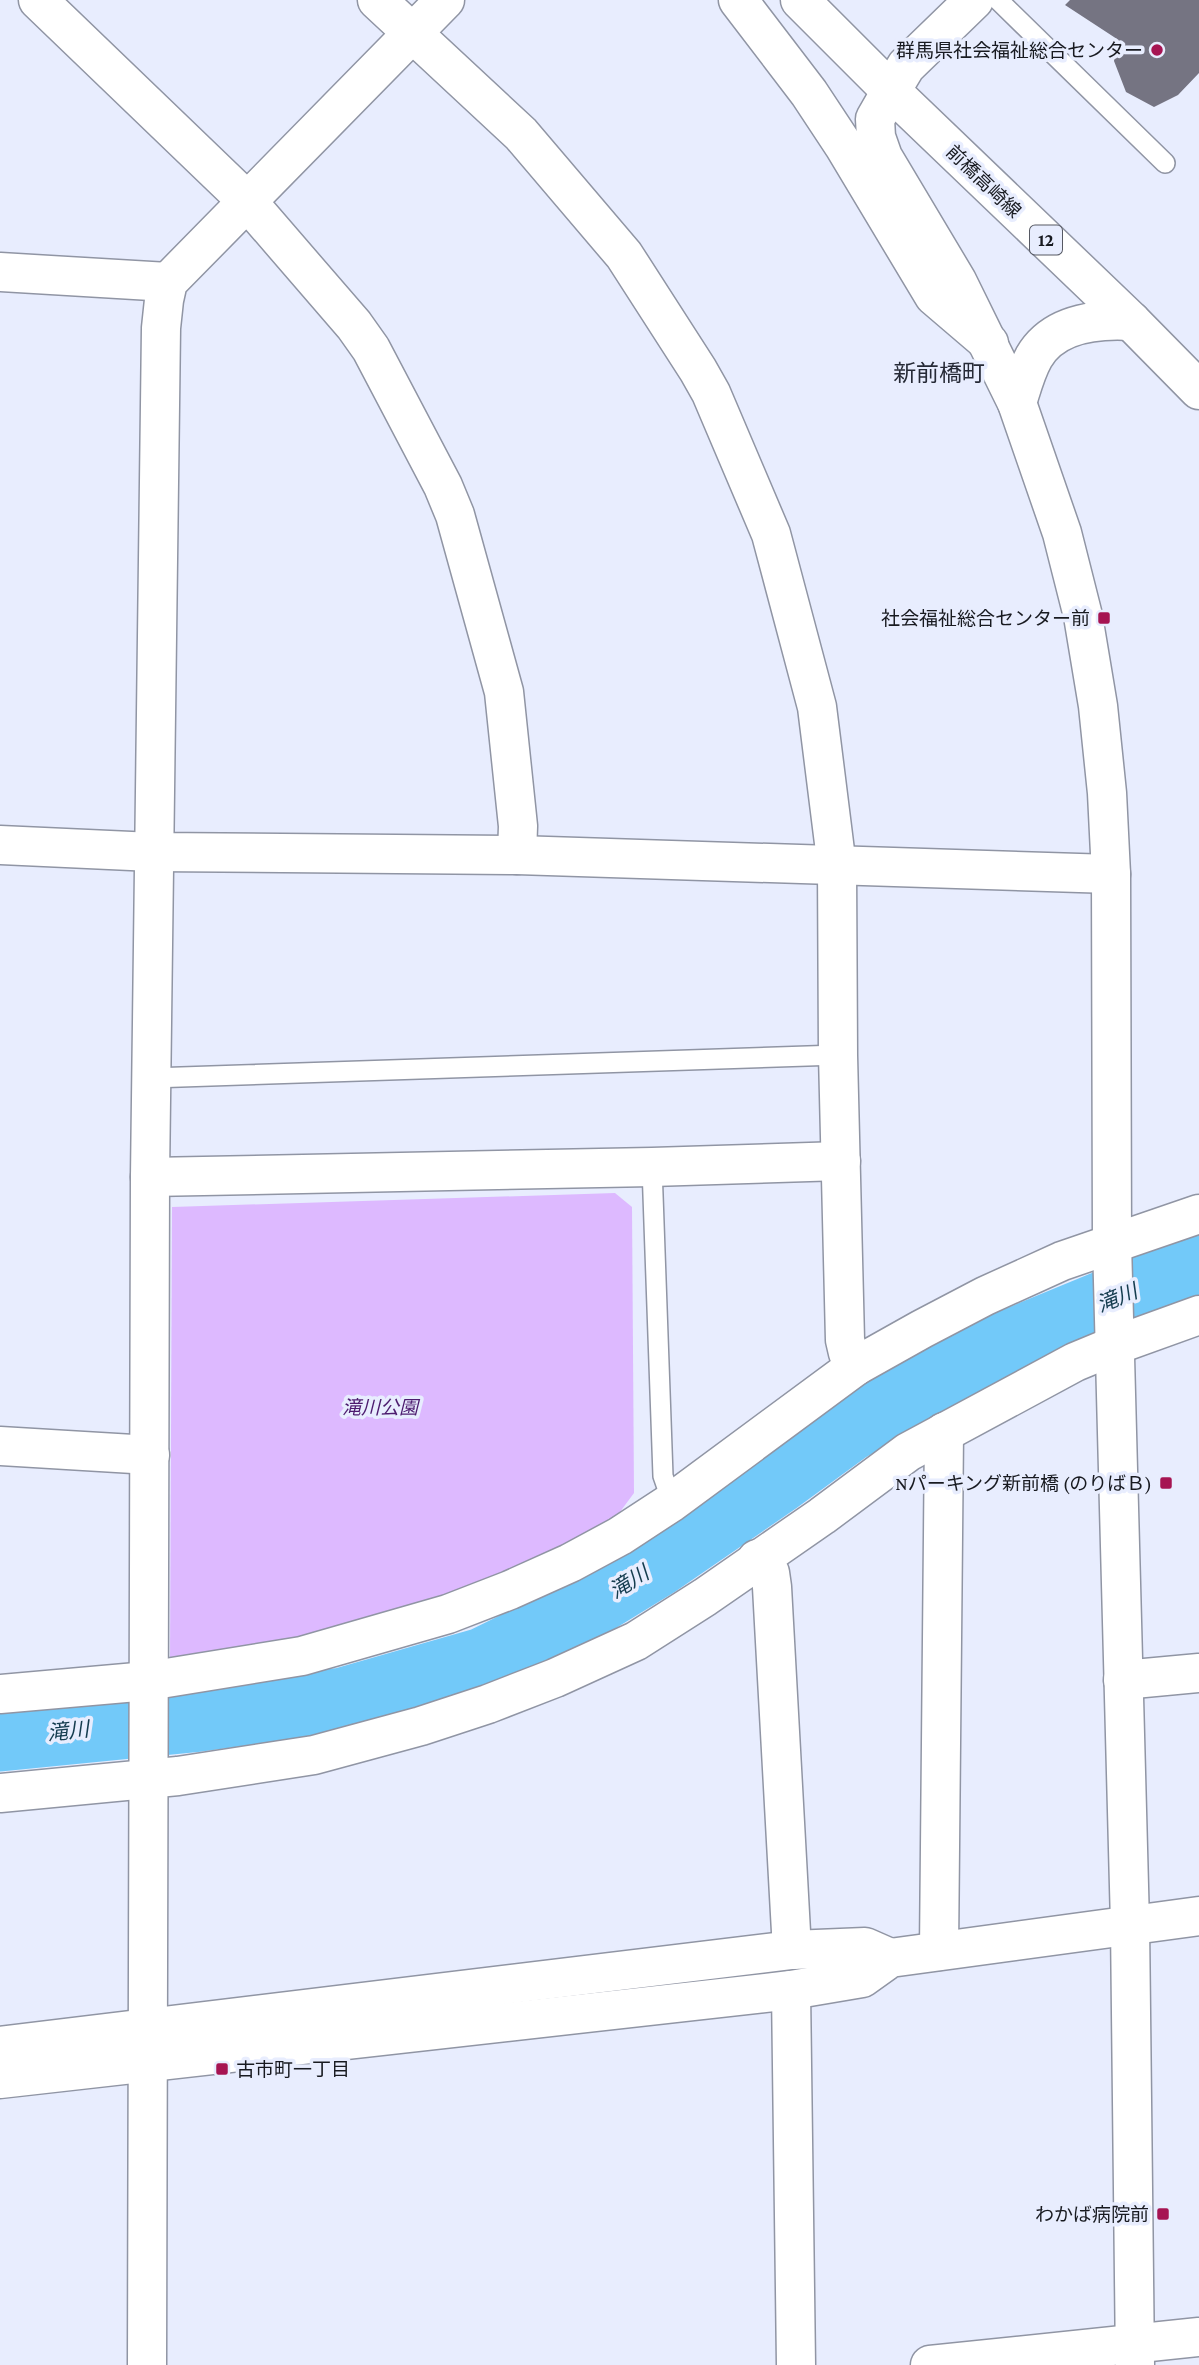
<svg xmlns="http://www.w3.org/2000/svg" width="1199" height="2365" font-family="'Crimson Pro','Noto Sans JP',serif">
	<rect width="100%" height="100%" fill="#e8edfe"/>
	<polygon fill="#ddb9ff" points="615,1193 632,1207 634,1493 614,1520 574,1552 394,1622 170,1659 172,1207"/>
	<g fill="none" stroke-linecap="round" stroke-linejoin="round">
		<polyline stroke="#72c9f9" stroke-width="65" points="0,1739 192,1720 343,1700 483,1660 575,1615 658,1564 777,1482 848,1430 983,1353 1199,1264"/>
	</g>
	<polygon fill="#757482" points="1070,0 1199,0 1199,73 1178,95 1154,107 1126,92 1114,61 1117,39 1065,5"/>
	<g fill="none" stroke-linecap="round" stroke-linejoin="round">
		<defs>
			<g id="lane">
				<polyline points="998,0 1165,163"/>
				<polyline points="151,1078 838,1055"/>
				<polyline points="652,1167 663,1476 672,1502"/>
			</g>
			<g id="street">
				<polyline points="38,0 246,200 354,325 371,349 443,486 455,515 504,692 518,826 517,855"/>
				<polyline points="377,0 521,134 624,255 698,370 711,393 771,534 817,707 837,867 838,1055 845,1340 848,1353 856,1366"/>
				<polyline points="150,1177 652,1167 841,1161"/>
				<polyline points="0,1446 150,1455"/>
				<polyline points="757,1559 770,1573 772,1587 792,1950"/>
				<polyline points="1123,1680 1199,1673"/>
				<polyline points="0,1694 148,1681 302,1656 448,1614 510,1590 570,1563 620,1536 672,1502 856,1366 922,1329 985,1296 1062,1261 1199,1214"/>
				<polyline points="0,1793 178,1776 314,1755 421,1726 488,1704 555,1678 636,1641 705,1597 822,1516 908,1452 1075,1362 1116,1345 1199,1315"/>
				<polyline points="939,1951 944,1432"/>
				<polyline points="791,1990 796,2365"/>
			</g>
			<g id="secondary">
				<polyline points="974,0 906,66 891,91 875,119 876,137 883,157 957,281 1017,403 1062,533 1083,616 1098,706 1107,793 1111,874 1112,1243 1130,1924 1135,2365"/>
				<polyline points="0,272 168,282"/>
				<polyline points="0,845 153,852 517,855 1111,874"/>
				<polyline points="0,2046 792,1950 865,1947 890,1958"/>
				<polyline points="0,2079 791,1990 862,1978 890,1958 1199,1916"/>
				<polyline points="147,2365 150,1177 161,328 164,300 168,282 445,0"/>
				<polyline points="930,2365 1199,2337"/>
			</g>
			<g id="primary">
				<polyline points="738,0 809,93 844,146 934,296 989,343"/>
				<polyline points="800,0 891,91 1131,321 1199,390"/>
				<path d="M1017,403c5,-16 9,-32 17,-46 20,-34 62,-38 97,-36"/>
			</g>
		</defs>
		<use href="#lane" stroke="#9095a4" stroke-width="22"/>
		<use href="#street" stroke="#9095a4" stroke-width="41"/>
		<use href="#secondary" stroke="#9095a4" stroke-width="41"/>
		<use href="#primary" stroke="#9095a4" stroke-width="41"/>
		<use href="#lane" stroke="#fff" stroke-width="19"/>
		<use href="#street" stroke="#fff" stroke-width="38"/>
		<use href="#secondary" stroke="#fff" stroke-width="38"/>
		<use href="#primary" stroke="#fff" stroke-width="38"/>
	</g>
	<g fill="#a61452" stroke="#e8edfe" stroke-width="2.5">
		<circle cx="1157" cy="50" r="7"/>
		<rect x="1097" y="611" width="14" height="14" rx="3.5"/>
		<rect x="1159" y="1476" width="14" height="14" rx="3.5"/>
		<rect x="215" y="2062" width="14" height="14" rx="3.5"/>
		<rect x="1156" y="2207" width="14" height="14" rx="3.5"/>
	</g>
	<g text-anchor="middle" stroke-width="7" stroke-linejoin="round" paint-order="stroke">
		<rect fill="#e8edfe" stroke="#565963" stroke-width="2" x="1030" y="225.5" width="32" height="29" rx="5"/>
		<g font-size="18" font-weight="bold" fill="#181a20">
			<text x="1046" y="246">12</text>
		</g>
		<g font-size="19" fill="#181a20" stroke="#e8edfe" text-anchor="end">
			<text x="1143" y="57">群馬県社会福祉総合センター</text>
			<text x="1090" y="625">社会福祉総合センター前</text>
			<text x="1152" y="1490">Nパーキング新前橋 (のりばＢ)</text>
			<text x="236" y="2076" text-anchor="start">古市町一丁目</text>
			<text x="1149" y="2221">わかば病院前</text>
		</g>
		<g font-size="19" fill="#181a20" stroke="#e8edfe">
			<text transform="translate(984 181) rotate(44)" y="7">前橋高崎線</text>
		</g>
		<g font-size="19" font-style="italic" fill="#4d1c6f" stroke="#e8edfe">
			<text x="380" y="1414">滝川公園</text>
		</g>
		<g font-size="21" font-style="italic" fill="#153c4f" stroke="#e8edfe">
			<text transform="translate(1117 1298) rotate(-22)" y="7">滝川</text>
			<text transform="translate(629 1582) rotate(-32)" y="7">滝川</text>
			<text transform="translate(68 1731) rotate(-6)" y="7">滝川</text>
		</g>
		<g font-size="23" fill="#262a36" stroke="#e8edfe">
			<text x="939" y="381">新前橋町</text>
		</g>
	</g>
</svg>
